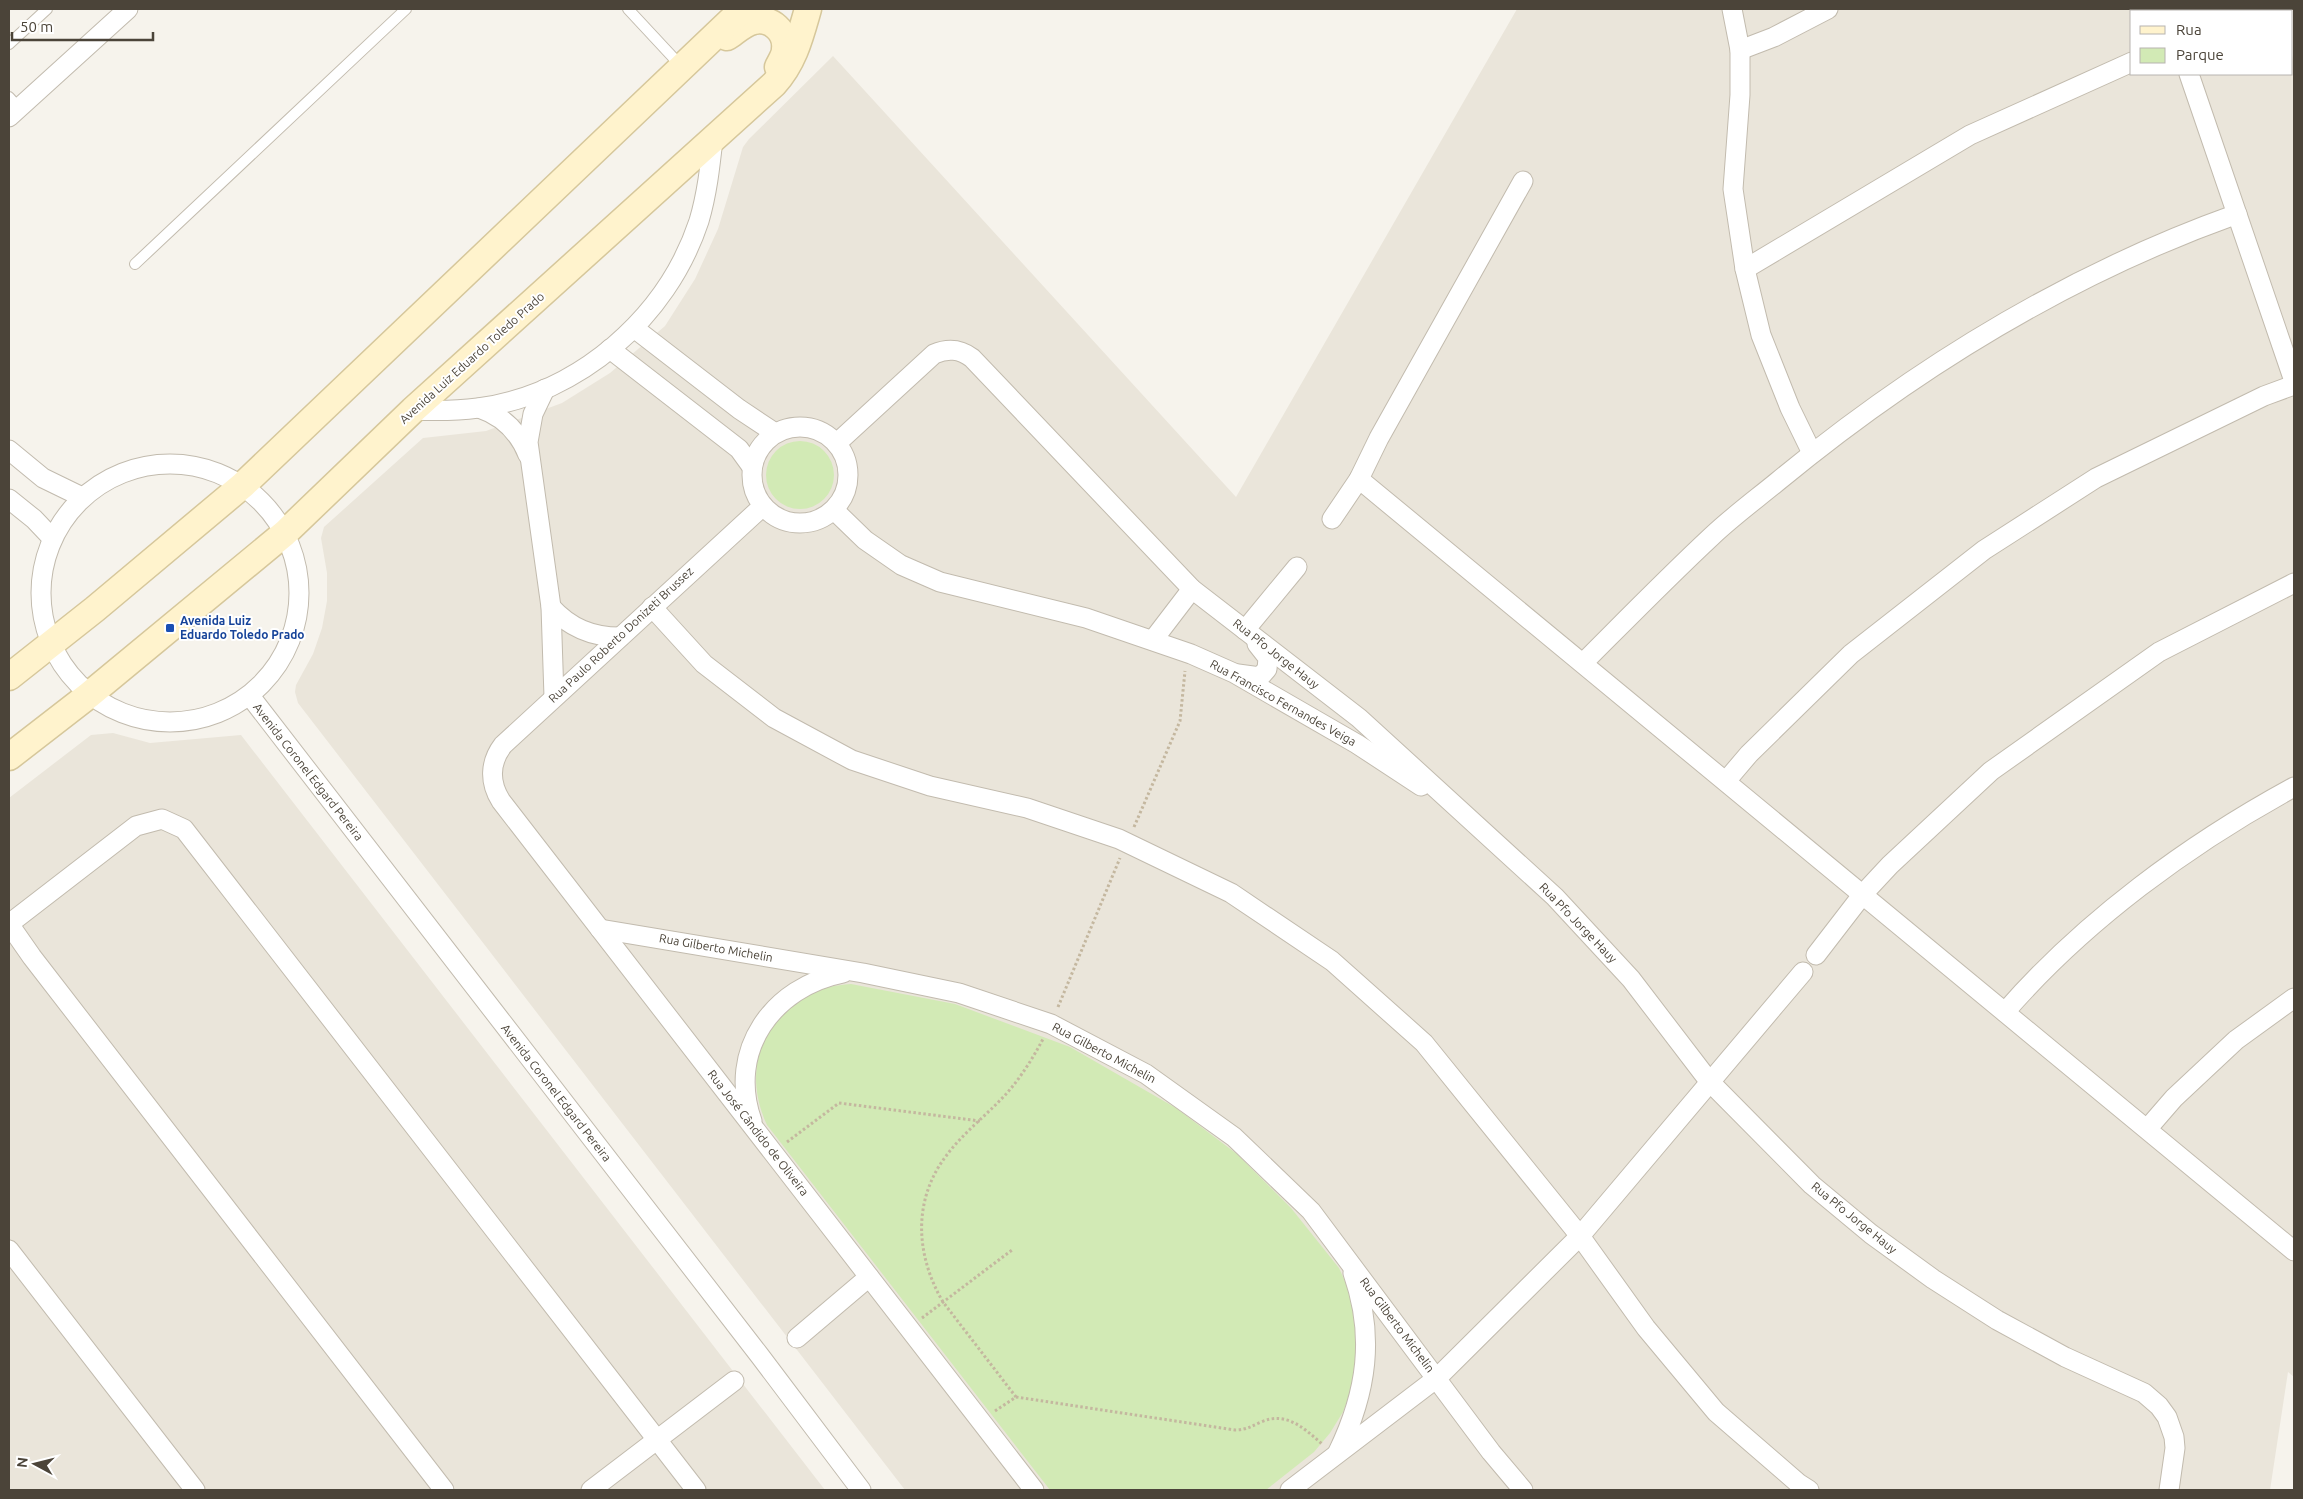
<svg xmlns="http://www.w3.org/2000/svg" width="2303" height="1499" font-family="Ubuntu,sans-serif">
	<rect width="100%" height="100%" fill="#f6f3ec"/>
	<g fill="#eae5da">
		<polygon points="1517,9 2282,9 2282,11 2132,11 2132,74 2292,74 2292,55 2294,67 2294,1377 2288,1372 2270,1490 905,1490 298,703 295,692 296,685 313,654 322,628 327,601 327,573 321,538 324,527 423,438 486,431 562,403 610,373 665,326 695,279 718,229 743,147 749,139 833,56 1236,497"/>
		<polygon points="113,733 150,743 241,735 825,1490 9,1490 9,798 91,735"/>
	</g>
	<g fill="#d2eab5">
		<circle cx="800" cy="475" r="34"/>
		<path d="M851,984l104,20 115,43 106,61 61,46 54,54 48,60 10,22 7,24 1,50 -5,24 -9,24 -13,21 -16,19 -48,38h-216l-283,-365c-32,-68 9,-137 84,-141z"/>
	</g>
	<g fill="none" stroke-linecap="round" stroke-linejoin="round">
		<defs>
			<g id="service">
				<polyline points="628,9 681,66"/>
				<polyline points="9,44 47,9"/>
				<polyline points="9,97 19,108"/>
				<polyline points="135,264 406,9"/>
			</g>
			<g id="minor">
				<polyline points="1732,9 1740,50 1740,95 1733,189 1745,269 1761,335 1790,408 1812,453"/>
				<polyline points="2173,9 2174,11"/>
				<polyline points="1740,50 1774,37 1828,9"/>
				<polyline points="2189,74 2294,381"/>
				<polyline points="9,117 128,9"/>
				<polyline points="1745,269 1970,135 2132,62"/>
				<polyline points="634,328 739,409 775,433"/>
				<polyline points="610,349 739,449 752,467"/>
				<polyline points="545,389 533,414 528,442 551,607 554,697"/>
				<path d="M479,408c24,8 40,24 49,47"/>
				<path d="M413,410c22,1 43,1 65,-2 101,-14 189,-90 221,-187 8,-27 11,-54 14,-82"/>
				<circle cx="800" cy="475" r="48"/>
				<path d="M837,443l97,-89c14,-6 26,-5 38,4l220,231 167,129 196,179 76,82 78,102 103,104 59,49 62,45 64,41 68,37 79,36 15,13 8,11 7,20 1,11 -6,42"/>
				<polyline points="9,450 43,478 82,497"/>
				<circle cx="170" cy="593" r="129"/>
				<polyline points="1359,479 2294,1251"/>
				<polyline points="9,499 34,519 52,538"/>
				<path d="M763,506l-260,239c-13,17 -14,37 -2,56l533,689"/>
				<polyline points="834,510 865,540 901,565 940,582 1086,618 1191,654 1234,673 1357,744 1421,786"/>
				<polyline points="1332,519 1359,479 1379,438 1523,181"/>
				<path d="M551,607c19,21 41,30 69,30"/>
				<polyline points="652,607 704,664 774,718 852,760 930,786 1027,808 1119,839 1231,893 1332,961 1424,1043 1580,1236 1646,1328 1716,1412 1798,1483 1809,1490"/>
				<polyline points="1245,630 1297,567"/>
				<polyline points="1153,640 1192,589"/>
				<path d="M1583,663c43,-43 85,-86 129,-127 20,-19 43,-36 65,-54 137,-113 292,-208 460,-268"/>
				<polyline points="1238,674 1260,677 1267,669 1268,658 1257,644"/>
				<polyline points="250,696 760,1356 861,1490"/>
				<polyline points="1726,781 1749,754 1851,654 1984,550 2096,478 2264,396 2294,385"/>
				<polyline points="9,924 136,826 162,819 184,829 696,1490"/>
				<polyline points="9,924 32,957 444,1490"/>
				<polyline points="600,929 863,973 959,993 1051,1024 1146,1074 1234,1137 1311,1211 1491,1452 1523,1490"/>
				<polyline points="1816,955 1863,894 1890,865 1991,771 2159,652 2294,583"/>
				<path d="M2005,1012c79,-91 184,-168 289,-225"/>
				<path d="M752,1121c-25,-71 21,-134 91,-148"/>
				<polyline points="2148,1128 2174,1098 2236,1040 2294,998"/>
				<polyline points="9,1250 195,1490"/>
				<polyline points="797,1338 869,1277"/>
				<path d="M1338,1452c29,-60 37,-116 15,-179"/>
				<polyline points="591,1490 734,1381"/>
				<polyline points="1290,1490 1437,1378 1580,1236 1803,972"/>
			</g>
			<g id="secondary">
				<path d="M727,37c8,-5 17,-14 27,-16 17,-4 33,11 31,28 0,6 -4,12 -7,18"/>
				<polyline points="9,677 95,609 243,485 743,9"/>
				<path d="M9,757l80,-62 196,-162 128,-123 361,-326c20,-22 26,-47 34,-75"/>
			</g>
		</defs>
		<use href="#service" stroke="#c2bbae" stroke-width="12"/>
		<use href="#minor" stroke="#c2bbae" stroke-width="21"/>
		<use href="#secondary" stroke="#d6c79b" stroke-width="29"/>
		<g stroke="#c4b79f" stroke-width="3" stroke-dasharray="2.5 2.5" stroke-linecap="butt">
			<polyline points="1134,827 1180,721 1185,671"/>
			<polyline points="1058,1007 1120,858"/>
			<polyline points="787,1142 839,1103 980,1121"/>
			<polyline points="922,1318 1012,1250"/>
			<path d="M1016,1397l219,33c11,0 17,-4 26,-8 25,-11 43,6 61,22"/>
			<path d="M995,1411l21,-14 -73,-95c-27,-46 -31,-101 3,-146 17,-23 41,-41 61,-63 14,-16 26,-35 36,-54"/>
		</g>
		<use href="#service" stroke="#fff" stroke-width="10"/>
		<use href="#minor" stroke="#fff" stroke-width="19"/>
		<use href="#secondary" stroke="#fff3cd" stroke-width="26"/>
	</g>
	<rect fill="#1a4fb4" stroke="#fff" stroke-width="2" x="165" y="623" width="10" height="10" rx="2.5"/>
	<g text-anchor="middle" stroke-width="4" stroke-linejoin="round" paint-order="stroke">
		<g font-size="12" fill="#4b4439" stroke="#fff">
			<text transform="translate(472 358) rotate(-42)" y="4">Avenida Luiz Eduardo Toledo Prado</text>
			<text transform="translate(621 635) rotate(-43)" y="4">Rua Paulo Roberto Donizeti Brussez</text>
			<text transform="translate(1276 654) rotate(38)" y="4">Rua Pfo Jorge Hauy</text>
			<text transform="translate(1283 703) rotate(29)" y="4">Rua Francisco Fernandes Veiga</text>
			<text transform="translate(308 772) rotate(52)" y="4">Avenida Coronel Edgard Pereira</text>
			<text transform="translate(1578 923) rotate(46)" y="4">Rua Pfo Jorge Hauy</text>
			<text transform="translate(716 948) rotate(10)" y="4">Rua Gilberto Michelin</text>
			<text transform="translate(1104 1053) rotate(28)" y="4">Rua Gilberto Michelin</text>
			<text transform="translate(556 1093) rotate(52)" y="4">Avenida Coronel Edgard Pereira</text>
			<text transform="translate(758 1133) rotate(52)" y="4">Rua José Cândido de Oliveira</text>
			<text transform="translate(1854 1218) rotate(39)" y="4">Rua Pfo Jorge Hauy</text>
			<text transform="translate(1397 1325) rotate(53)" y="4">Rua Gilberto Michelin</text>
		</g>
		<g font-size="12" font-weight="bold" fill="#164399" stroke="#fff" text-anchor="start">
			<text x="180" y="625">Avenida Luiz<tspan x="180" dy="14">Eduardo Toledo Prado</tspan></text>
		</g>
	</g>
	<rect width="2303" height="1499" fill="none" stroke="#4b4439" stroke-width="20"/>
	<rect x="2130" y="10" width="162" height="65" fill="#ffffff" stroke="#b7b4b0"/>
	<rect x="2140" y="26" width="25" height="8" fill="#fff3cd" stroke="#b7b4b0"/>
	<text x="2176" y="35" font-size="15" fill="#4b4439">Rua</text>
	<rect x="2140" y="48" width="25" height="15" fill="#d2eab5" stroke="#b7b4b0"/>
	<text x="2176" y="60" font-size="15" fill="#4b4439">Parque</text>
	<g transform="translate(35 1464) rotate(277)" stroke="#ffffff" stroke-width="4" paint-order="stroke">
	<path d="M0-4L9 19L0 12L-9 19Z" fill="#4b4439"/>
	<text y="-8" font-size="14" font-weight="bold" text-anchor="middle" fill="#4b4439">N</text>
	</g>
	<path d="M12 32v8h141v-8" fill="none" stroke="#4b4439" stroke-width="2.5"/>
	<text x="20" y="32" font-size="15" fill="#4b4439" stroke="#ffffff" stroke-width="4" paint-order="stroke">50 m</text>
</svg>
